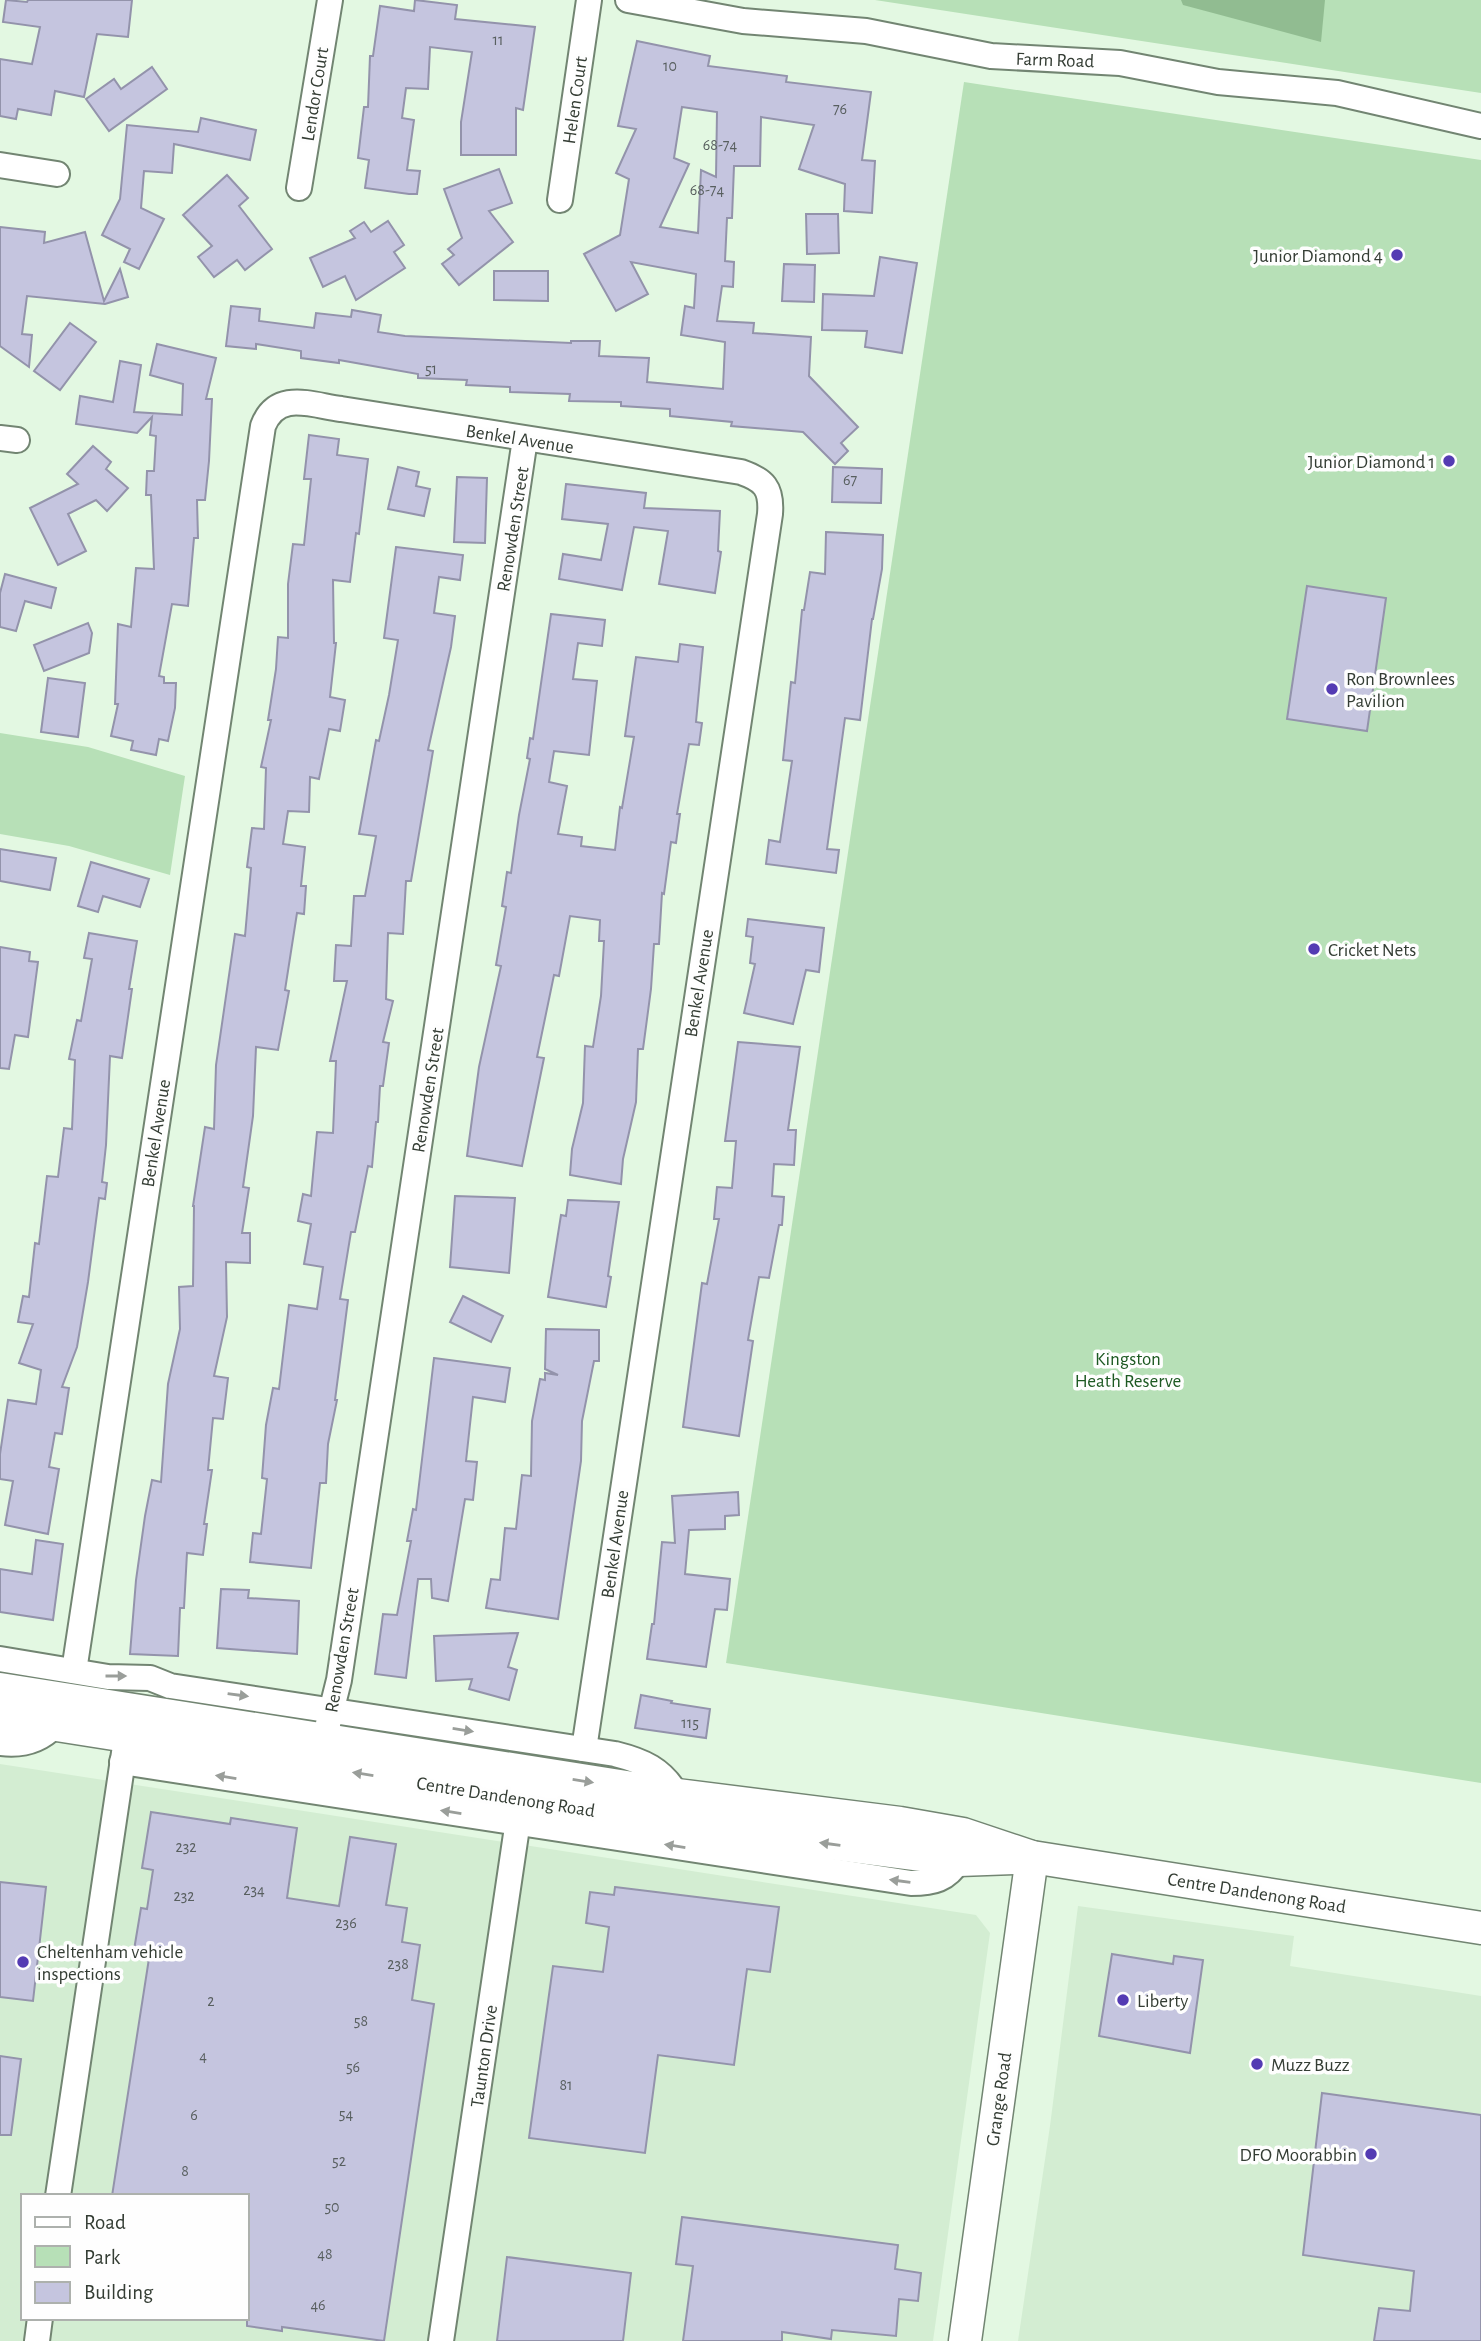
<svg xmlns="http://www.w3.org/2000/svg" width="1481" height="2341" font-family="'Alegreya Sans',sans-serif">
	<rect width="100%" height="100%" fill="#e3f8e2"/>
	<g fill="#d3edd2" fill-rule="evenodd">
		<path d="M0,1764l976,151 14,18 -57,408h-933zM23,2196h224v122h-224z"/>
		<polygon points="1078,1906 1294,1936 1290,1966 1481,1996 1481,2341 1018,2341 1050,2126"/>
	</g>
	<g fill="#b7e0b7">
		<polygon points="875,0 1481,0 1481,93"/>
		<polygon points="964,82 1481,160 1481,1783 726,1663"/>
		<polygon points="0,733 88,747 185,776 170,875 69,846 0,834"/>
	</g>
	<polygon fill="#91bc91" points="1181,0 1325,0 1321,42 1183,5"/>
	<g fill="#c5c5df" stroke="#9393ab" stroke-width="2" fill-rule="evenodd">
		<polygon points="6,0 27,2 28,0 132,0 128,37 97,34 84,97 55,91 51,115 18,109 16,119 0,116 0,59 32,64 40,27 3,22"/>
		<polygon points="415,0 457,5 455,19 535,27 523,110 516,108 516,155 461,155 461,122 472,52 430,47 428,89 406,88 402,118 414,120 407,170 420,171 417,194 409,194 365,188 369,160 358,158 364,107 368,107 370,56 373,56 380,6 414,11"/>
		<path d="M637,41l73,15 -2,10 79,10 -1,6 85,10 -9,68 13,1 -3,52 -28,-2 1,-27 -46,-15 15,-44 -53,-8 -1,49h-26l-2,52h-5l-2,43 9,1 -1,25 -11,-1 -5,35 37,2 -1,10 58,4 -2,39 49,51 -17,16 7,8 -13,13 -32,-32 -72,-6 1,-4 -62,-6v-7l-49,-3v-4l-52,-1 1,-7 -60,-2v-5l-44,-2 1,-5 -49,-2v-4l-79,-14v3l-38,-5v-7l-45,-7v5l-30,-3 5,-40 29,3 -1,12 55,7 2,-15 35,4 1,-7 29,5 -3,17 27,4 166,7v-2h29l-1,15 50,2 -2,24 76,7 2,-47 -44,-7 4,-29 9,2 2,-34 -65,-12 17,32 -32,17 -32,-57 36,-19 9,-56 -13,-6 20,-44 -18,-3zM682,107l35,5 -1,65 -15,-7 -3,63 -38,-6 29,-63 -15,-6z"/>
		<polygon points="152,67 167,89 109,131 86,99 114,79 121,89"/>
		<polygon points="201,118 256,130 250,160 174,144 172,173 144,171 141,208 164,219 139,269 124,262 130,249 102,235 120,199 127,125 198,132"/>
		<polygon points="499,169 512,203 489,211 513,242 459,285 442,264 454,255 448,249 462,238 444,189"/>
		<polygon points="227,175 248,198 239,206 272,249 245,270 237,260 214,277 198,257 212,246 183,215"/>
		<polygon points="806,214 838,214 839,253 807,254"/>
		<polygon points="388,221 404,245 394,252 405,268 356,300 345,276 323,287 310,258 355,238 350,231 364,222 371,232"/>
		<polygon points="0,227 45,232 44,243 85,232 104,301 120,269 128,297 105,304 27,296 22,334 32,335 29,367 0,346"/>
		<polygon points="880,257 917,263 902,353 865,347 867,331 822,330 823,294 874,296"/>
		<polygon points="784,264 815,265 814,302 782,301"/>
		<polygon points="494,271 548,271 548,301 494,300"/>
		<polygon points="70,323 96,342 60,390 34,371"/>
		<polygon points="157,344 216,358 206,399 212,399 209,461 205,500 197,500 198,538 194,538 188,606 172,604 159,676 164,677 164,683 176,683 175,708 168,741 159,739 156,755 131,750 133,741 111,736 118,704 115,704 118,624 131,627 136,568 154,569 151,495 146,495 147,471 154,471 156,436 150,435 152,417 137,433 76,424 80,396 113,402 120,361 141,365 134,412 182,415 183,384 150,375"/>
		<polygon points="309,435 339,439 337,455 368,459 359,534 356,533 350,582 333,580 334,643 336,643 330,697 345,700 340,731 329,729 319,779 310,777 309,812 288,811 283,844 305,847 301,886 306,886 304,914 297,913 285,990 289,991 278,1050 256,1047 253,1116 243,1187 249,1188 242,1233 250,1233 250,1263 226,1262 227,1317 214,1376 228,1378 223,1419 213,1418 208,1470 212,1470 204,1524 207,1524 203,1555 187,1553 184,1608 180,1608 178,1656 130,1654 136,1580 145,1516 152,1480 161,1482 168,1384 180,1329 179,1287 193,1286 194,1206 193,1206 205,1127 214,1129 216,1065 235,934 245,936 251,868 247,867 252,828 264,829 266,768 261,767 271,720 268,720 276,669 278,637 288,638 288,584 293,544 304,545 311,479 304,479"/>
		<polygon points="93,446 111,462 106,469 128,488 107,511 96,500 68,514 86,551 58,565 30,508 78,484 67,474"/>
		<polygon points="398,467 419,472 416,486 430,489 424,516 388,509"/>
		<polygon points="833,467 882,469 881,503 832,502"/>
		<polygon points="457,477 487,478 485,543 454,542"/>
		<polygon points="566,484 646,493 644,508 720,511 718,551 721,552 715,593 659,584 668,531 634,527 622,590 559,579 563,554 601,560 608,524 562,519"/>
		<polygon points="826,532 883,535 882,569 873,619 872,619 860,720 845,718 827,849 839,850 836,873 766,864 769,840 780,842 792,761 783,760 791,682 795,683 802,610 804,610 810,572 825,574"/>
		<polygon points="396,547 463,555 460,580 439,577 434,613 455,616 451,647 428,750 433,751 411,881 406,881 403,934 388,933 386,999 393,1001 383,1042 389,1043 383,1086 380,1086 378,1122 376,1122 372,1167 368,1166 355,1232 351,1232 340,1299 348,1300 335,1400 337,1400 328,1444 326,1483 320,1483 311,1568 250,1562 253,1533 261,1534 267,1479 262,1478 266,1425 273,1388 279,1389 289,1305 317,1309 323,1267 304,1264 311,1224 298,1221 303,1194 311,1196 317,1132 333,1133 336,1061 330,1061 347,981 334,981 336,945 351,946 354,896 365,896 376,836 359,834 376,740 379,741 389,695 398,640 384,638"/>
		<polygon points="5,574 56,588 51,608 25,601 16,631 0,627 0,593"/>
		<polygon points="1307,586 1386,598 1367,731 1287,719"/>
		<polygon points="551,614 605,620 602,646 578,643 573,679 597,681 589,755 554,751 549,782 567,786 558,834 582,837 581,846 615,850 620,807 622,808 634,737 625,736 636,657 678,662 680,644 703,647 696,722 702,723 699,745 689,744 677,814 680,814 676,843 671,842 664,894 662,893 659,944 654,944 651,989 643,1049 638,1049 636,1102 623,1159 621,1184 570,1175 572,1149 583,1103 585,1046 593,1047 601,996 604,941 599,941 600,920 570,916 559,976 554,975 537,1057 544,1058 522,1166 467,1156 479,1067 501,966 496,965 506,907 502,906 507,872 511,873 519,815 530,759 527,758 530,738 533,739"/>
		<polygon points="88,623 92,633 89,653 44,671 34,645"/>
		<polygon points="48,678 85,683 78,737 41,732"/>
		<polygon points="0,849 56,858 50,890 0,881"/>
		<polygon points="91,862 149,879 140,907 103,896 98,912 78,906"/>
		<polygon points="748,919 824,928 819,972 806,970 793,1024 744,1013 755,964 750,963 753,937 746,936"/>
		<polygon points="89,933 137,941 129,989 132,989 122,1058 110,1056 106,1145 102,1182 107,1183 105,1199 99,1198 88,1282 77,1347 62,1387 69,1388 62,1434 55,1433 49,1467 59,1469 48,1534 5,1525 13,1481 0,1479 0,1454 8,1400 36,1404 41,1370 19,1363 33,1324 18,1322 23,1296 29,1297 35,1243 39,1244 47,1176 58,1177 64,1128 72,1129 75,1060 69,1059 77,1020 81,1021 92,959 84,958"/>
		<polygon points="0,947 30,952 29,961 38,962 28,1037 15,1035 9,1069 0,1068"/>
		<polygon points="738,1042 800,1047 788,1130 796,1130 794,1165 774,1164 772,1196 784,1197 782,1225 779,1225 769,1278 759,1277 748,1340 753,1341 739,1436 683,1427 702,1283 707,1284 719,1219 714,1219 717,1187 732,1188 736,1141 725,1141"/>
		<polygon points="455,1196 515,1198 509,1273 450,1267"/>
		<polygon points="568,1200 619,1202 608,1276 611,1277 606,1307 548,1297 561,1215 566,1216"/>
		<polygon points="463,1296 503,1316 491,1342 450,1322"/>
		<polygon points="546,1329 599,1330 599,1361 594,1361 582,1421 581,1461 558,1619 486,1608 491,1579 500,1580 505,1528 516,1529 522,1475 531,1476 532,1421 540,1379 545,1380 545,1373 558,1375 545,1369"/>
		<polygon points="434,1358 510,1368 505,1402 473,1397 466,1461 477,1462 473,1500 465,1499 448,1601 432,1598 431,1579 418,1579 406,1678 375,1674 383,1614 397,1615 411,1541 407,1541 413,1509 416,1510"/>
		<polygon points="738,1492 739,1515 725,1516 725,1529 689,1530 685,1574 730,1579 727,1610 715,1609 706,1667 647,1659 652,1624 654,1624 662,1542 675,1543 672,1496"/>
		<polygon points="36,1540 63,1544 53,1620 0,1612 0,1569 32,1574"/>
		<polygon points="221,1589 249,1590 248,1598 299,1601 297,1654 217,1648"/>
		<polygon points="518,1633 508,1667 517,1670 509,1700 469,1689 472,1679 436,1681 434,1636"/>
		<polygon points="641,1695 672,1701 671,1703 710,1709 706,1738 635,1728"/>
		<polygon points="151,1812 230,1824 231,1818 297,1828 287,1898 339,1906 350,1837 396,1844 386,1905 407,1908 402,1942 420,1945 412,2000 434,2004 384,2341 282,2327 282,2331 247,2326 247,2196 112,2196 150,1952 134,1950 141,1908 147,1909 153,1870 142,1868"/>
		<polygon points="0,1882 46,1887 33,2001 0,1997"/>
		<polygon points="615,1887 779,1907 770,1972 747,1969 734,2065 658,2055 645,2153 529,2138 553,1966 603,1972 609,1927 586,1923 590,1892 614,1895"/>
		<polygon points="1112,1954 1173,1964 1174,1956 1203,1960 1190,2053 1099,2036"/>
		<polygon points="0,2056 21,2059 11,2135 0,2135"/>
		<polygon points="1322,2093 1481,2115 1481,2341 1374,2341 1379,2308 1410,2311 1414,2271 1303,2255"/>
		<polygon points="682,2217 898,2245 895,2269 921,2273 918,2301 899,2299 896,2336 832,2330 831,2339 782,2332 782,2341 683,2341 693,2266 676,2264"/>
		<polygon points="507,2257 631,2273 623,2341 497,2341"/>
	</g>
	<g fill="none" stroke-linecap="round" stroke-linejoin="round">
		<defs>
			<g id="minor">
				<polyline points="628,0 743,21 866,31 991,56 1120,63 1218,82 1337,93 1481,126"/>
				<polyline points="0,165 57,174"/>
				<polyline points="299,188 330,0"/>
				<polyline points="560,200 589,0"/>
				<polyline points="0,438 17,440"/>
				<path d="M0,1659l108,18 42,1 20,8 445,68c28,7 47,15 62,41"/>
				<path d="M74,1671l189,-1245c14,-36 48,-21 78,-17l400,63c23,8 31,16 29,42l-186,1235"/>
				<polyline points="324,1740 339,1680 525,439"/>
				<path d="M0,1743c22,3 40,-2 55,-18"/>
				<path d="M122,1762l789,121c22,0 36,-3 48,-23"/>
				<polyline points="58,2196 125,1746"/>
				<polyline points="37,2341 40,2318"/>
				<polyline points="441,2341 520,1807"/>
			</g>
			<g id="major">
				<polyline points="0,1689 677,1795 900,1823 963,1834 1032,1857 1481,1928"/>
				<polyline points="0,1716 705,1827 959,1860 1014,1858"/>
				<polyline points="965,2341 1032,1857"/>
			</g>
		</defs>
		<use href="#minor" stroke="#728572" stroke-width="28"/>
		<use href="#major" stroke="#728572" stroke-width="35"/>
		<use href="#minor" stroke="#fff" stroke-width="24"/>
		<use href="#major" stroke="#fff" stroke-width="32"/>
	</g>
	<defs><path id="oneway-solid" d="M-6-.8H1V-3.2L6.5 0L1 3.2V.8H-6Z" transform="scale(1.75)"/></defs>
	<g fill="#9a9e9a">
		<use href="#oneway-solid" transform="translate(116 1676)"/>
		<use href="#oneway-solid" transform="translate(238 1695) rotate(8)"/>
		<use href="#oneway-solid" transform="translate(463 1730) rotate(9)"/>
		<use href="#oneway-solid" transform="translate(363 1774) rotate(-171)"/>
		<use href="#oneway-solid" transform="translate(226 1777) rotate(-171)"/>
		<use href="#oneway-solid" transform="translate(583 1781) rotate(9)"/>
		<use href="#oneway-solid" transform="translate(451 1812) rotate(-171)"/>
		<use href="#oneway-solid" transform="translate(830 1844) rotate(-172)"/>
		<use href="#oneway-solid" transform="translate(675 1846) rotate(-171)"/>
		<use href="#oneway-solid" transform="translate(900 1881) rotate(-172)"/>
	</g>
	<g fill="#543bb3" stroke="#fefefe" stroke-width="2.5">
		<circle cx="1397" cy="255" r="7"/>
		<circle cx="1449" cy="461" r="7"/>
		<circle cx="1332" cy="689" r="7"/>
		<circle cx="1314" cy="949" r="7"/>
		<circle cx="23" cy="1962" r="7"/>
		<circle cx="1123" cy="2000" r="7"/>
		<circle cx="1257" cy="2064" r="7"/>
		<circle cx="1371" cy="2154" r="7"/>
	</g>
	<g text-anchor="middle" stroke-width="7" stroke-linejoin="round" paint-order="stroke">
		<g font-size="16" fill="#585f5f">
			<text x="498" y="45">11</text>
			<text x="670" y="71">10</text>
			<text x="840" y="114">76</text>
			<text x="720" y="150">68-74</text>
			<text x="707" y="195">68-74</text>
			<text x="431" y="374">51</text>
			<text x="850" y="485">67</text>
			<text x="690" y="1728">115</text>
			<text x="186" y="1852">232</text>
			<text x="254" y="1895">234</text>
			<text x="184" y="1901">232</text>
			<text x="346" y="1928">236</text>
			<text x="398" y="1969">238</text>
			<text x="211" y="2006">2</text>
			<text x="361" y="2026">58</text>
			<text x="203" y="2061">4</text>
			<text x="353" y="2072">56</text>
			<text x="566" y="2090">81</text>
			<text x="346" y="2119">54</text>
			<text x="194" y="2120">6</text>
			<text x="339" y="2166">52</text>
			<text x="185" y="2176">8</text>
			<text x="332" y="2212">50</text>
			<text x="325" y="2259">48</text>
			<text x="318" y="2310">46</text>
		</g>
		<g font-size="19" fill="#343d34" stroke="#fefefe">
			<text transform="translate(1055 59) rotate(2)" y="7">Farm Road</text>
			<text transform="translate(314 94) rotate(-81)" y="7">Lendor Court</text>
			<text transform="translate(574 100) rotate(-82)" y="7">Helen Court</text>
			<text transform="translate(520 438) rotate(9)" y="7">Benkel Avenue</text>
			<text transform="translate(512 529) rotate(-81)" y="7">Renowden Street</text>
			<text transform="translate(698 983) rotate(-81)" y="7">Benkel Avenue</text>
			<text transform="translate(427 1090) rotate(-81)" y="7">Renowden Street</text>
			<text transform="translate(155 1133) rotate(-81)" y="7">Benkel Avenue</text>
			<text transform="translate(614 1544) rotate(-82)" y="7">Benkel Avenue</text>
			<text transform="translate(341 1650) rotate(-80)" y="7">Renowden Street</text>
			<text transform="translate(506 1796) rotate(9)" y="7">Centre Dandenong Road</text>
			<text transform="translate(1257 1892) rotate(9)" y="7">Centre Dandenong Road</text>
			<text transform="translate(483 2056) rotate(-82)" y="7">Taunton Drive</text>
			<text transform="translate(998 2099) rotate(-82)" y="7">Grange Road</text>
		</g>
		<g font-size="19" fill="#343d34" stroke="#fefefe" text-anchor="start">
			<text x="1383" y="262" text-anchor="end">Junior Diamond 4</text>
			<text x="1435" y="468" text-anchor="end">Junior Diamond 1</text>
			<text x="1346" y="685">Ron Brownlees<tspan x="1346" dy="22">Pavilion</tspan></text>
			<text x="1328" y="956">Cricket Nets</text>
			<text x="37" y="1958">Cheltenham vehicle<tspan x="37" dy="22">inspections</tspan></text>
			<text x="1137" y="2007">Liberty</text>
			<text x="1271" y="2071">Muzz Buzz</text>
			<text x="1357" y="2161" text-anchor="end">DFO Moorabbin</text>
		</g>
		<g font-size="19" fill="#1d5922" stroke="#fefefe">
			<text x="1128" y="1365">Kingston<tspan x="1128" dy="22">Heath Reserve</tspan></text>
		</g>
	</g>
	<rect x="21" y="2194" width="228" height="126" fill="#fefefe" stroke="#adb1ad" stroke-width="2"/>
	<rect x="35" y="2217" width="35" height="10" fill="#ffffff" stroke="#adb1ad" stroke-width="2"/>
	<text x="84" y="2229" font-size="21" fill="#343d34">Road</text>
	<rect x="35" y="2246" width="35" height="21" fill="#b7e0b7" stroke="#adb1ad" stroke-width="2"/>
	<text x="84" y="2264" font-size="21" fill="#343d34">Park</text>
	<rect x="35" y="2282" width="35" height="21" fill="#c5c5df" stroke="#adb1ad" stroke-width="2"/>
	<text x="84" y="2299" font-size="21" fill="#343d34">Building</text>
</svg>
